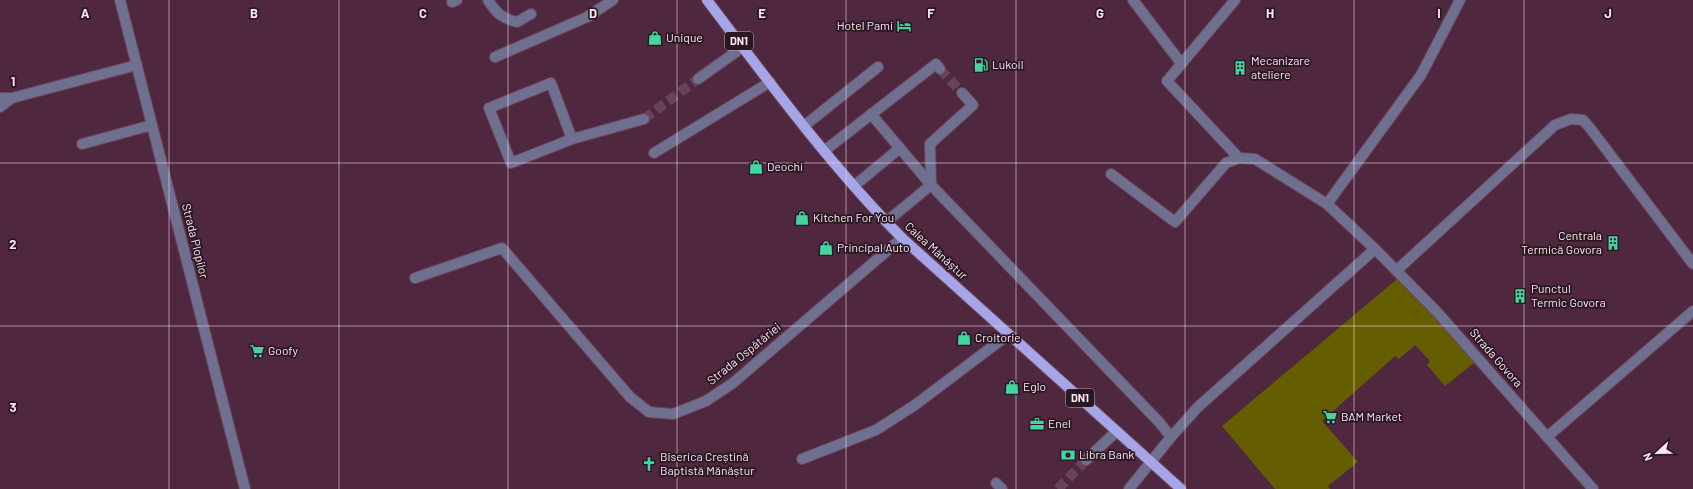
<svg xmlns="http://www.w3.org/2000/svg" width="1693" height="489" font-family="Barlow,sans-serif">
	<rect width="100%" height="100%" fill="#4f273e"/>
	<polygon fill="#655e00" points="1402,275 1479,359 1445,386 1427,365 1430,361 1415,345 1399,359 1395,356 1322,421 1358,462 1328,486 1330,489 1275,489 1222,426"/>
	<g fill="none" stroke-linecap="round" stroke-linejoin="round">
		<g stroke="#694359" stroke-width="10" stroke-dasharray="10 5" stroke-linecap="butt">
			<polyline points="940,69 962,93"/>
			<polyline points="644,119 698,79"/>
			<polyline points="1058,489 1086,460"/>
		</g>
		<defs>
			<g id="minor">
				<polyline points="120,0 245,489"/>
				<path d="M488,0c8,13 15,19 29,22l14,-8"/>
				<polyline points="1133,0 1181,63"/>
				<polyline points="1235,0 1167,81 1239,158"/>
				<polyline points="452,2 457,0"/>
				<polyline points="495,57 587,17 613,0"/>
				<polyline points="698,79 743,47"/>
				<polygon points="551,83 572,139 511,163 489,108"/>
				<polyline points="0,98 12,98 137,65"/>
				<polyline points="0,107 12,98"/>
				<polyline points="871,114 931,185 1159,422 1171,437"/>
				<polyline points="804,126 878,67"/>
				<polyline points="572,139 644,119"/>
				<polyline points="82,144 152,125"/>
				<polyline points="824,151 936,64 940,69"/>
				<polyline points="654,153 770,82"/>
				<polyline points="1111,174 1175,222 1226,163 1239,158 1255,159 1327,204 1375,249 1437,312 1593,489"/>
				<polyline points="931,185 930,144 973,105 962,93"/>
				<polyline points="854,186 900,148"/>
				<polyline points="1327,204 1421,75 1460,0"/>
				<polyline points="886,222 931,185"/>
				<polyline points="1397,270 1555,125 1571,119 1583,120 1590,128 1693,264"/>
				<polyline points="415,278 502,248 630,397 649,412 673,414 706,401 733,383 902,238"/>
				<polyline points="1547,437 1693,311"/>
				<polyline points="802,459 876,430 915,405 1009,334"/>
				<polyline points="1086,460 1117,431"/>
				<polyline points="996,483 1002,489"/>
				<polyline points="1129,489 1171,437 1198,407 1375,249"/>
			</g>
			<path id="major" d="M707,0c62,82 123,165 195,238l279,251"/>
		</defs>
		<use href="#minor" stroke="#6b455b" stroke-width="12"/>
		<use href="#major" stroke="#6b455b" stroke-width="12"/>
		<use href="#minor" stroke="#6f6f8f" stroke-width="10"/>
		<use href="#major" stroke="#a6a5e8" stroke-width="10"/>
	</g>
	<path fill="none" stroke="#fee4f2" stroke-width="1" stroke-opacity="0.55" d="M169,0v489M339,0v489M508,0v489M677,0v489M846,0v489M1016,0v489M1185,0v489M1354,0v489M1524,0v489M0,163h1693M0,326h1693"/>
	<defs>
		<symbol id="hotel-bare" viewBox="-9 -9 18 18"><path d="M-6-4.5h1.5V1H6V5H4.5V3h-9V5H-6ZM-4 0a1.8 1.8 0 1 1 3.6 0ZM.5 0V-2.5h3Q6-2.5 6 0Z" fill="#43d4a0" stroke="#291722" stroke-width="2.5" paint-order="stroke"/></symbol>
		<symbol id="shop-bare" viewBox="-9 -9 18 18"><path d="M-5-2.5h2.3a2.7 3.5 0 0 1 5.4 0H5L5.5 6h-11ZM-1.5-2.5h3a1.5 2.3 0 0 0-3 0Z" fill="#43d4a0" stroke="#291722" stroke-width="2.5" paint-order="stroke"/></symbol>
		<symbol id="fuel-bare" viewBox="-9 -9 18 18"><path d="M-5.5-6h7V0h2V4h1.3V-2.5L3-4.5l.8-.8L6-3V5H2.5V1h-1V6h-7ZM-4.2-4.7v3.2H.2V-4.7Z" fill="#43d4a0" stroke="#291722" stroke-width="2.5" paint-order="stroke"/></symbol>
		<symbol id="building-bare" viewBox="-9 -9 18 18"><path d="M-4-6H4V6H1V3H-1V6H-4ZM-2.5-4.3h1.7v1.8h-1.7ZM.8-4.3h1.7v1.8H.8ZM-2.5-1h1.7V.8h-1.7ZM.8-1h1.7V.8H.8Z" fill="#43d4a0" stroke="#291722" stroke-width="2.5" paint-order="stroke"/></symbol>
		<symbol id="supermarket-bare" viewBox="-9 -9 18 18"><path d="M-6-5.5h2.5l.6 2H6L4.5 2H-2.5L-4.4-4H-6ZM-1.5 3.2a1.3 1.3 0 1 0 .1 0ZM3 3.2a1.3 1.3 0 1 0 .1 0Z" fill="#43d4a0" stroke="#291722" stroke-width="2.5" paint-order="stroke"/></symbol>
		<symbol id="office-bare" viewBox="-9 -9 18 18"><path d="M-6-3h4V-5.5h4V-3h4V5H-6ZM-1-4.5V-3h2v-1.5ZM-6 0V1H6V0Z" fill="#43d4a0" stroke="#291722" stroke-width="2.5" paint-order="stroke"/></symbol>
		<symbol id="bank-bare" viewBox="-9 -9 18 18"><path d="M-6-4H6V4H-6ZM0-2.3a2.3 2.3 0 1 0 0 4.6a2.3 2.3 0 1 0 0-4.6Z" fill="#43d4a0" stroke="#291722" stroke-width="2.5" paint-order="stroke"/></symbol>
		<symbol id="church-bare" viewBox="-9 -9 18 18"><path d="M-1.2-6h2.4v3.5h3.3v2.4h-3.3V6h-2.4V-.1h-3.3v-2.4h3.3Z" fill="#43d4a0" stroke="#291722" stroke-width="2.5" paint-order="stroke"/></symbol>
	</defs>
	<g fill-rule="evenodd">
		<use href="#hotel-bare" x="894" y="16" width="20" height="20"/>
		<use href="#shop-bare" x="645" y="28" width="20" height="20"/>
		<use href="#fuel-bare" x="971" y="55" width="20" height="20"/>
		<use href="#building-bare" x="1230" y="58" width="20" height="20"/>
		<use href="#shop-bare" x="746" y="157" width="20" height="20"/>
		<use href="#shop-bare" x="792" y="208" width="20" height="20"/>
		<use href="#building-bare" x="1603" y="233" width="20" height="20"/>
		<use href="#shop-bare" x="816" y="238" width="20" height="20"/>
		<use href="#building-bare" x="1510" y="286" width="20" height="20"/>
		<use href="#shop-bare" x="954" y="328" width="20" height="20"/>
		<use href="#supermarket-bare" x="247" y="341" width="20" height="20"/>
		<use href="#shop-bare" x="1002" y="377" width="20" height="20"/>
		<use href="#supermarket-bare" x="1320" y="407" width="20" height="20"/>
		<use href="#office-bare" x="1027" y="414" width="20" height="20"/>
		<use href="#bank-bare" x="1058" y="445" width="20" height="20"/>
		<use href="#church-bare" x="639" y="454" width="20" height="20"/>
	</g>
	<g text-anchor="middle" stroke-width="3.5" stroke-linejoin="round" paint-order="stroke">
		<g fill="#291722" stroke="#bea6b4" stroke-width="1">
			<rect x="725" y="32" width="28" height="18" rx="3"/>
			<rect x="1066" y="389" width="28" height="18" rx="3"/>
		</g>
		<g font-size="11" font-weight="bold" fill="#fee4f2">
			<text x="739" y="45">DN1</text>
			<text x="1080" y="402">DN1</text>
		</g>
		<g font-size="12" fill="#fee4f2" stroke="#291722" text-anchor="start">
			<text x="893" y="30" text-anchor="end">Hotel Pami</text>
			<text x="666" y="42">Unique</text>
			<text x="1251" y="65">Mecanizare<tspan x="1251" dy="14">ateliere</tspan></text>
			<text x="992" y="69">Lukoil</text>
			<text x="767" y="171">Deochi</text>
			<text x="813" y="222">Kitchen For You</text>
			<text x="1602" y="240" text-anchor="end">Centrala<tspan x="1602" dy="14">Termică Govora</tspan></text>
			<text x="837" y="252">Principal Auto</text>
			<text x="1531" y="293">Punctul<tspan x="1531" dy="14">Termic Govora</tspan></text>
			<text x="975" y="342">Croitorie</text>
			<text x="268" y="355">Goofy</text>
			<text x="1023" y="391">Eglo</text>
			<text x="1341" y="421">BAM Market</text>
			<text x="1048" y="428">Enel</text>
			<text x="1079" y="459">Libra Bank</text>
			<text x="660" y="461">Biserica Creștină<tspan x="660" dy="14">Baptistă Mănăștur</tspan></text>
		</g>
		<g font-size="12" fill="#fee4f2" stroke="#291722">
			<text transform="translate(195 241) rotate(76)" y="4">Strada Plopilor</text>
			<text transform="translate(936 251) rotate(42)" y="4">Calea Mănăștur</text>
			<text transform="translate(744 354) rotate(-39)" y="4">Strada Ospătăriei</text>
			<text transform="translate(1496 358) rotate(49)" y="4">Strada Govora</text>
		</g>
	</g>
	<g font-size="13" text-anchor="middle" font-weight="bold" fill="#fee4f2" stroke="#291722" stroke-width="3.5" stroke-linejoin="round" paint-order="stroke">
		<text x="85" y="18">A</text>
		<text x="254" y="18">B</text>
		<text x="423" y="18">C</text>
		<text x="593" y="18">D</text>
		<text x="762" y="18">E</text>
		<text x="931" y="18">F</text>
		<text x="1100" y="18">G</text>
		<text x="1270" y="18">H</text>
		<text x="1439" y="18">I</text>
		<text x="1608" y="18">J</text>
		<text x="13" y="86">1</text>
		<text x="13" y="249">2</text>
		<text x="13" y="412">3</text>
	</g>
	<g transform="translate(1657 453) rotate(248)" stroke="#291722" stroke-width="3" paint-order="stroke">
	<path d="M0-3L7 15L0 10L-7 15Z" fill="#fee4f2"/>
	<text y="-6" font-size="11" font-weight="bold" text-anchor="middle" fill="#fee4f2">N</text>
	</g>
</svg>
